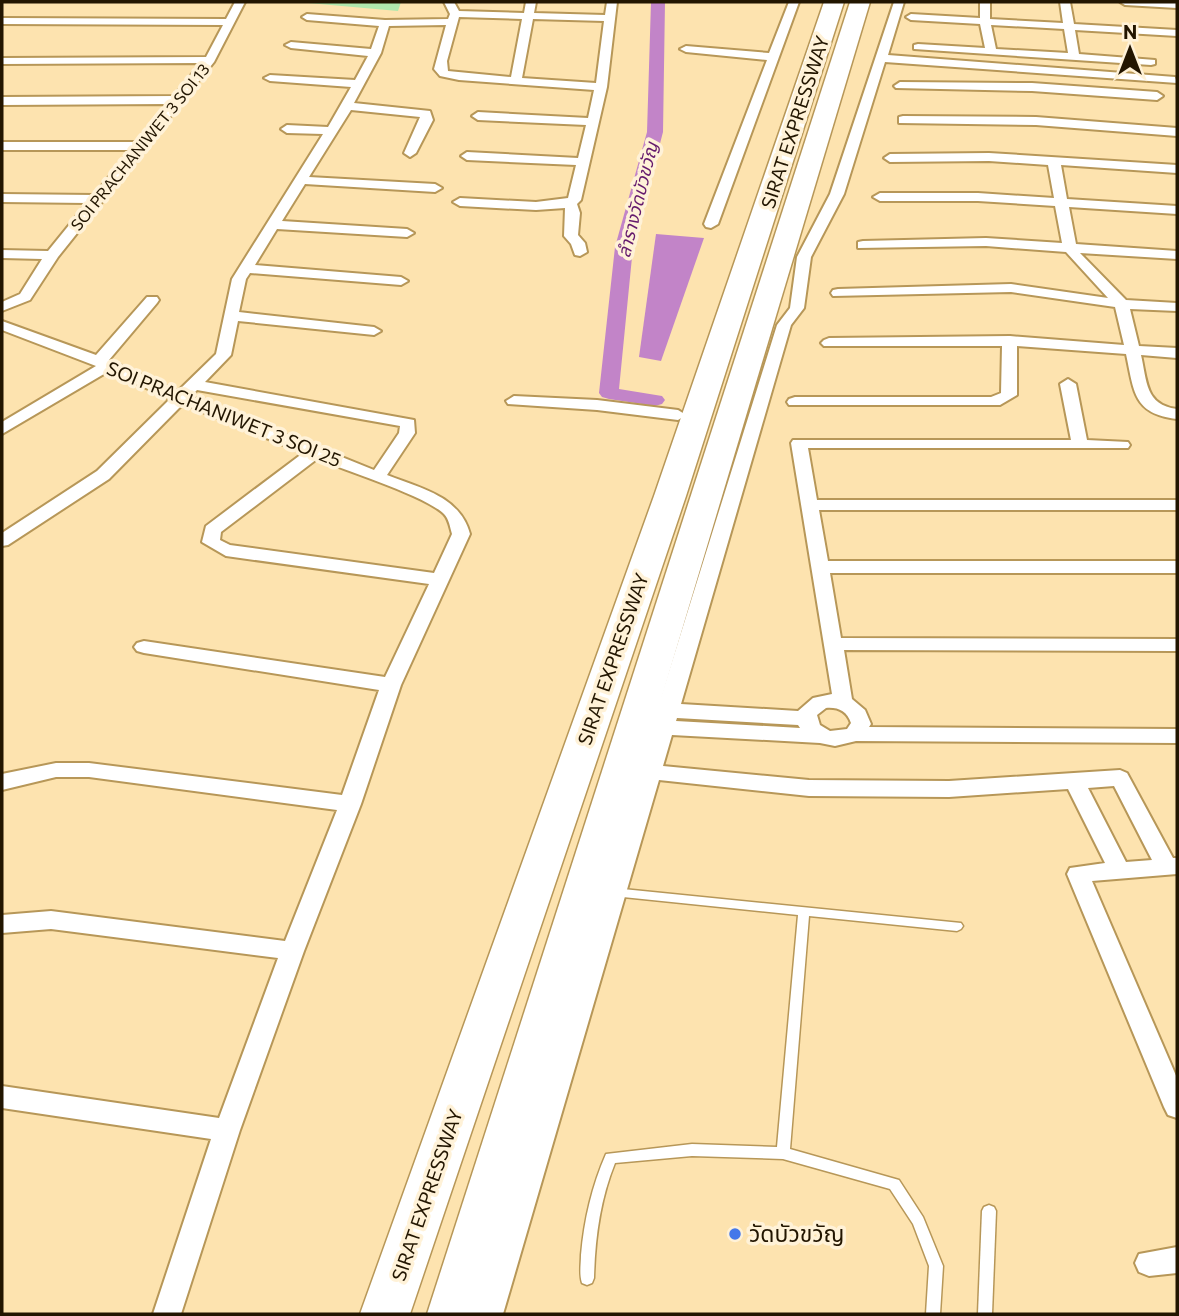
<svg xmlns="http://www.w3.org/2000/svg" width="1179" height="1316" font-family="Commissioner,'Noto Sans Thai',sans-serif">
	<rect width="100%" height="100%" fill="#fde3af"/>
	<polygon fill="#b0e8ad" points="297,2 401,2 398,11"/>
	<polygon fill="#c284c8" points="656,234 704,238 661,361 639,357"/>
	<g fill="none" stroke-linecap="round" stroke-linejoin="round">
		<polygon fill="#c284c8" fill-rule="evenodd" points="651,2 665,2 663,132 633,247 619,389 662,396 665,400 662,404 655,406 609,399 602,397 599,393 615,247 647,132"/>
		<defs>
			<g id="service">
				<path d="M613,888l348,35 2,3 -2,3 -4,2 -148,-15 -19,233 109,31 24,37 20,49 -3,48h-14l3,-48 -16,-42 -23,-35 -107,-30 -91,-3 -77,7c-15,37 -20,75 -21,115l-2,5 -5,2 -5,-2c-3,-9 -1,-19 -1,-28 3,-35 11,-69 25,-101l86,-10 85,3 21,-232 -185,-19 -4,-1 -2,-3 2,-3z"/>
				<polygon points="989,1205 994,1207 996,1211 992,1314 978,1314 982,1211 984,1207"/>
			</g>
			<g id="minor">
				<polygon points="235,2 245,2 214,62 58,257 30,300 2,311 2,302 20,294 42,259 2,258 2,250 48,251 87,203 2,202 2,194 94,195 131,150 2,150 2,142 137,142 168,104 2,105 2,97 174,96 201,63 2,64 2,58 206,57 223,25 2,24 2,18 226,19"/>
				<path d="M444,2h10l5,9 65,2 2,-11h10l-2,11 71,2 2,-13h10l-10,85 -26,113 -4,4 3,9 -2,22 7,8 2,9 -7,4 -5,-1 -4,-11 -7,-8 1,-28 -29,2 -76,-4 -7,-4 7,-4 76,4 32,-4 8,-33 -109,-5 -6,-4 6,-4 111,6 8,-33 -108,-5 -6,-4 6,-4 110,6 6,-28 -135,-10 -19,-4 -6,-7 12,-44 -57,1 -8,27 -27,50 76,8 3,9 -17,33 -6,4 -6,-4 16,-36 -69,-7 -42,67 126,7 7,4 -7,4 -130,-8 -23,37 125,8 7,4 -7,4 -130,-8 -22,36 146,12 7,4 -7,4 -151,-12 -4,6 -7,33 135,15 7,4 -7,4 -136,-14 -7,34 -26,27 209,38 1,13 -28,42c33,13 73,21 83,59l-69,151 -40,119 -57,147 -64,179 -59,184h-28l58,-175 -209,-31v-22l217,32 59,-160 -227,-29 -49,4v-18l49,-4 234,30 52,-131 -248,-33h-33l-54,13v-16l54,-11h33l253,32 37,-105 -235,-37 -7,-2 -3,-4 3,-4 7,-2 241,36 44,-93 -203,-28 -24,-14 4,-16 97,-73 -120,-49 -74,75 -101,66 -6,1v-13l95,-62 73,-72 -61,-28 -107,63v-12l94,-56 -94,-36v-9l94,34 51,-58h10l2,3 -2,3 -48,57 69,31 38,-37 16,-75 91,-145 -36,-1 -6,-4 6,-4 41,2 23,-40 -81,-6 -6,-3 6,-3 85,5 13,-24 -77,-8 -6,-3 6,-3 80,7 8,-23 -72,-6 -5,-3 5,-3 78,6 63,-1 2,-5zM459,17l63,2 -11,58 -63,-6 -1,-10zM533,19l71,2 -8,62 -74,-5zM197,390l203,36 -1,7 -25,37 -183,-74zM317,459c27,11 109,37 127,55 5,5 6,13 8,20l-18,39 -204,-28 -10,-5 1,-8z"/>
				<polygon points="789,2 799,2 718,224 711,228 706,227 704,224 767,60 686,52 680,49 686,46 769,53"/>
				<path d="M894,2h10l-16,53 287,22 2,6 -292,-21 -41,132 -33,63 -7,51 -13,17 -110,379 117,7 15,-13 19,-4 -41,-251 2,-3h278l-11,-56 8,-5 8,5 11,56 41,2 2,3 -2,3h-320l9,52h360v10h-358l9,51h349v12h-347l11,65 336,1v12l-333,-1 8,49 13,11 6,14 -2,3 308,2v14l-321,-2 -21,5 -15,-3 -148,-8 -9,31 146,14 140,1 171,-11 7,3 46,85h4v16l-85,7 85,197v40l-9,-3 -4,-8 -97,-233 3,-6 35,-5 -37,-74 -119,8 -140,-1 -150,-16 -156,534h-28l182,-604 120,-385 13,-17 7,-51 33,-63zM826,708c12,-1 21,3 25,15l-4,6 -17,2 -10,-6 -3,-10zM677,718l121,7 2,3 -124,-7zM1114,786l38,74 -26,2 -38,-74z"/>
				<path d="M980,2h10v17l73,4 -3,-21h10l4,22 103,6v6l-102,-6 4,24 76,6v4l-4,1 -237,-16v-4l4,-1 67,4 -5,-24 -69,-4 -5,-3 5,-3 69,4zM991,25l73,4 4,24 -72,-4z"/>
				<polygon points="1120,2 1177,2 1177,8 1125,5"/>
				<polygon points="900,82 1032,83 1157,92 1163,96 1157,100 1032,91 896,88 894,86"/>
				<polygon points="903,116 1036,117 1177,128 1177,136 1036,125 899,123 899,117"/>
				<path d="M989,153l188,12v8l-116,-8 6,34 110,7v8l-108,-7 7,37 101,7v8l-97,-6 46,47 51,3v8l-47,-2 9,37 38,2v10l-36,-3c6,26 4,50 36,54v10c-44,-5 -43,-28 -51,-65l-109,-8v49l-17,10h-211l-2,-3 2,-3 6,-2h196l10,-4 1,-47h-178l-3,-3 3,-3 5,-2 181,-2 114,9 -9,-38 -104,-15 -178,4 -2,-3 2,-3 5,-1 173,-5 97,14 -42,-46 -80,-6 -128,2v-6l5,-1 123,-3 76,5 -7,-37 -77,-5h-98l-7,-4 7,-4h98l76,5 -6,-33 -59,-4 -99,1 -6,-4 6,-4z"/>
				<polygon points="514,396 597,400 678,410 686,415 678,420 597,410 508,404 506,401"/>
				<polygon points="1177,1247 1177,1273 1149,1276 1139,1272 1135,1263 1139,1254"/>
			</g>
			<g id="motorway">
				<polygon points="824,2 844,2 686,496 410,1314 360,1314 654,496"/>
				<polygon points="850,2 870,2 477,1314 427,1314"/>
			</g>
		</defs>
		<use href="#service" stroke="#b79758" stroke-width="3"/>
		<use href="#minor" stroke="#b79758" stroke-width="4"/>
		<use href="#motorway" stroke="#b79758" stroke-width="3"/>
		<use href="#service" fill="#fff" fill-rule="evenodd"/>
		<use href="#minor" fill="#fff" fill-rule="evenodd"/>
		<use href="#motorway" fill="#fff" fill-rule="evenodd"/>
	</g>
	<circle fill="#4478e9" stroke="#fff2d8" stroke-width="2.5" cx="735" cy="1234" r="7"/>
	<g text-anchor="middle" stroke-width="7" stroke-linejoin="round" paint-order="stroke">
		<g font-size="16" fill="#221500" stroke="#fff2d8">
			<text transform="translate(140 147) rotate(-51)" y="6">SOI PRACHANIWET 3 SOI 13</text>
		</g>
		<g font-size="18" font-style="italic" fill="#651a6d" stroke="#fff2d8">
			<text transform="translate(638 200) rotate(-76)" y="6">ลำรางวัดบัวขวัญ</text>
		</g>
		<g font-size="19" fill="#221500" stroke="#fff2d8">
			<text transform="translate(795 122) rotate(-72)" y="7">SIRAT EXPRESSWAY</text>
			<text transform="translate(224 414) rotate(22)" y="7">SOI PRACHANIWET 3 SOI 25</text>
			<text transform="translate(613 659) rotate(-71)" y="7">SIRAT EXPRESSWAY</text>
			<text transform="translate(427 1195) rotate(-71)" y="7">SIRAT EXPRESSWAY</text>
		</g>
		<g font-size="23" fill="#221500" stroke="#fff2d8" text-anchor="start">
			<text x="749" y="1242">วัดบัวขวัญ</text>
		</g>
	</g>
	<rect width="1179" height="1316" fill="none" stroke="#221500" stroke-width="7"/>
	<g transform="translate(1130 49)" stroke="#fff2d8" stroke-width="5" paint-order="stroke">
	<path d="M0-5L12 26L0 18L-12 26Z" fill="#221500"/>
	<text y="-10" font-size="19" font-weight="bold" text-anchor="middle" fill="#221500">N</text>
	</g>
</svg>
